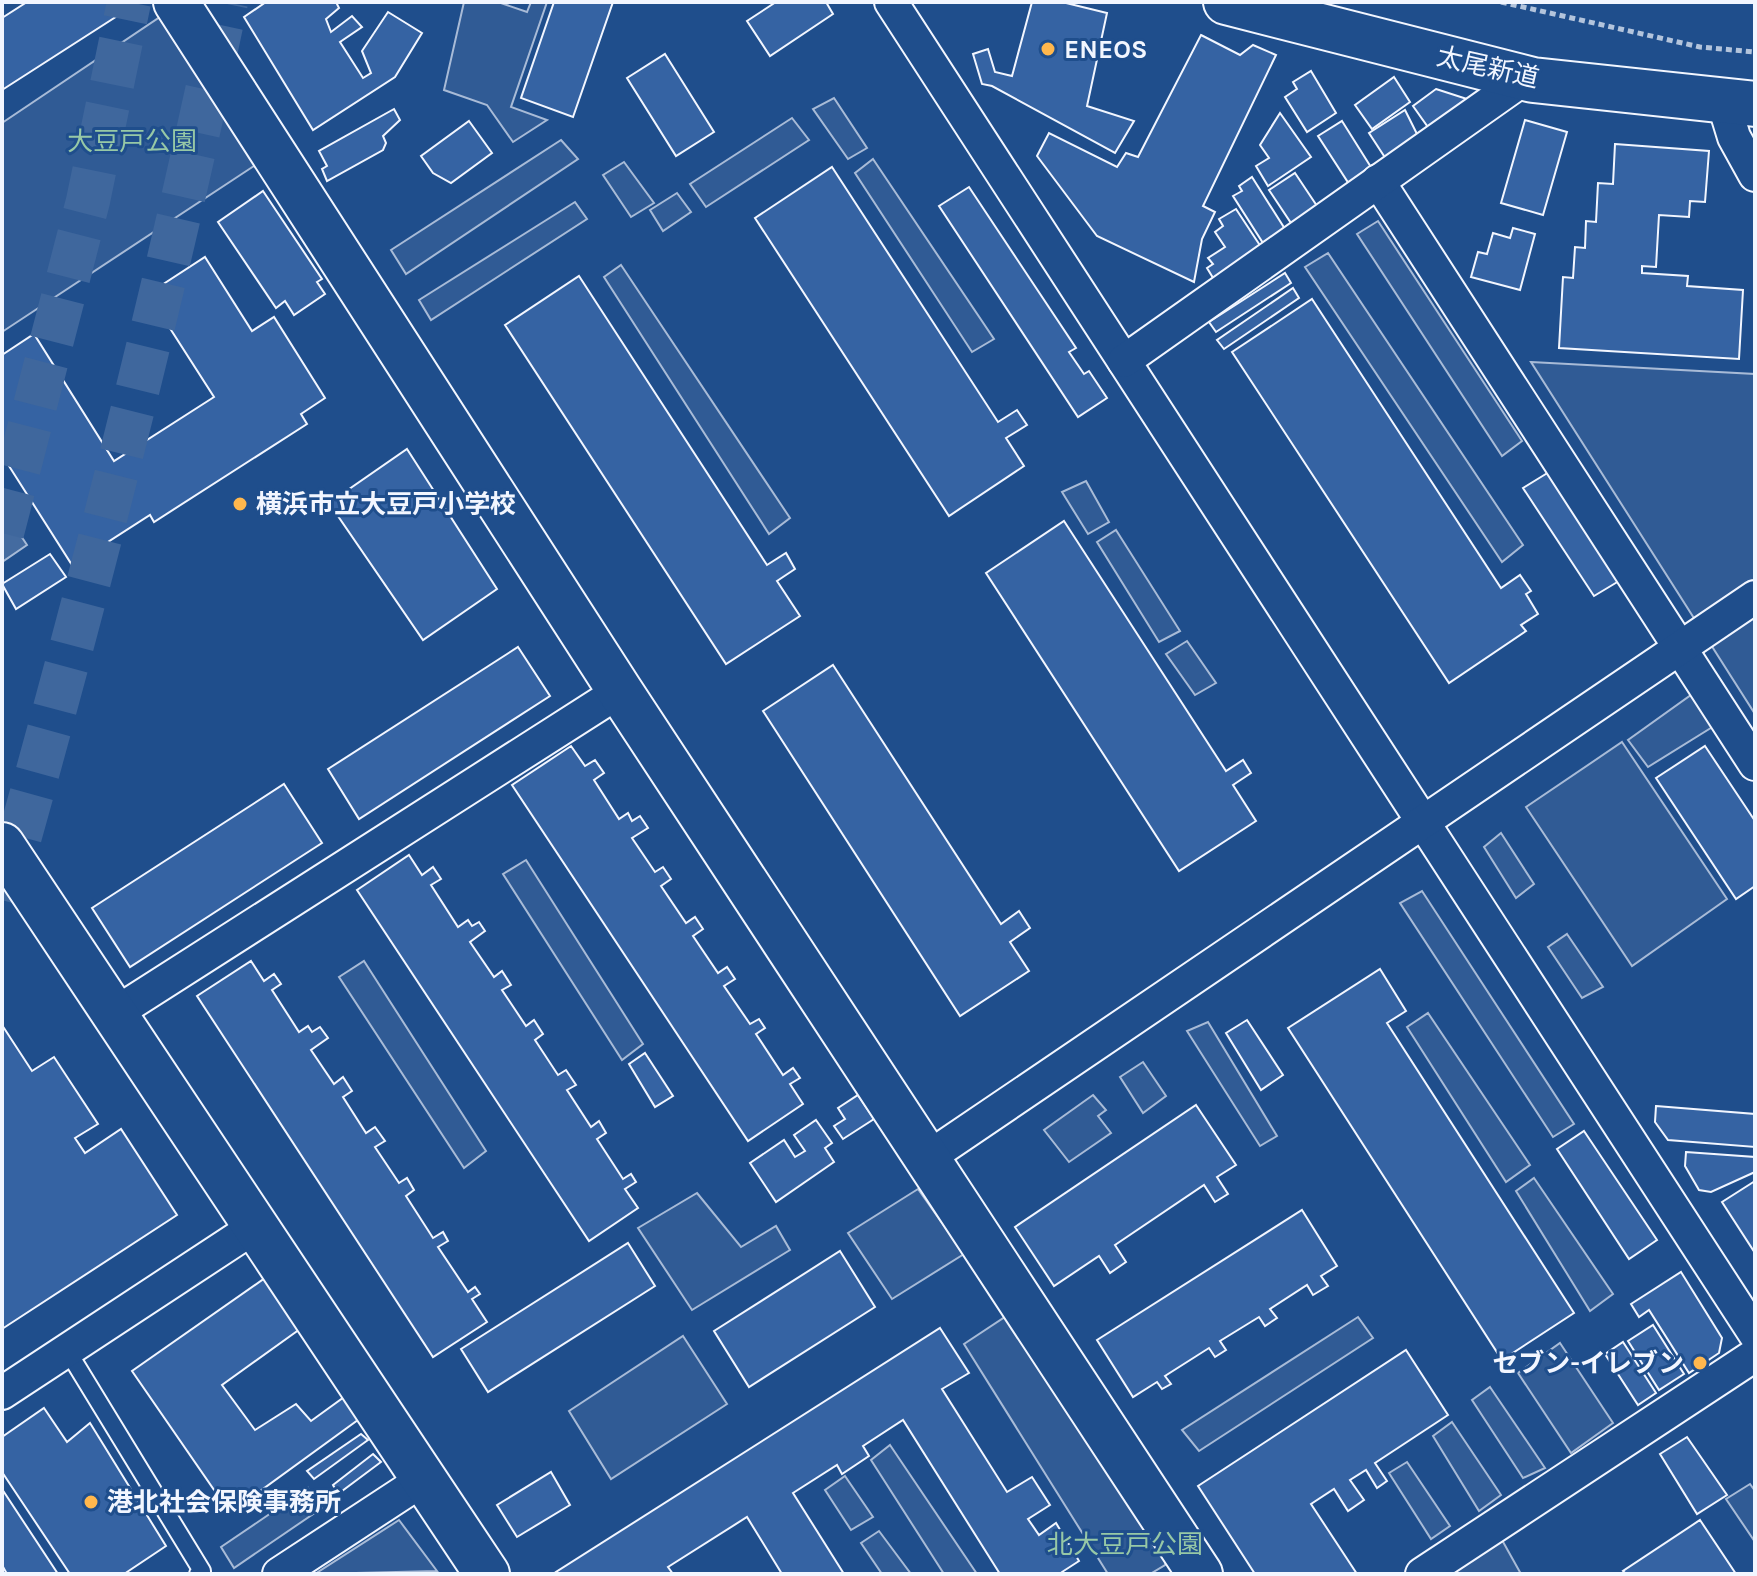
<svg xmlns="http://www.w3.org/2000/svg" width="1757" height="1576" font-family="Karla,'Noto Sans JP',sans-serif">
	<rect width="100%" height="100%" fill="#1f4e8c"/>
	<g fill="#305b95" stroke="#a8bbd7" stroke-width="2">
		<polygon points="464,2 498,2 527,12 531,2 547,2 511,107 547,120 513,142 487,105 444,90"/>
		<polygon points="160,17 260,162 2,332 2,123"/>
		<polygon points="834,98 867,148 848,159 813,109"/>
		<polygon points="792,118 809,140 706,207 690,184"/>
		<polygon points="561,140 578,159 406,274 391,250"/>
		<polygon points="873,159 994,339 972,352 855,173"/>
		<polygon points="624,162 654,203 631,217 603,175"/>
		<polygon points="677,193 691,212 663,231 650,210"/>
		<polygon points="575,202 587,219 431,320 419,300"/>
		<polygon points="1378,221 1522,441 1502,456 1357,234"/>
		<polygon points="1328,253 1523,545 1502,562 1305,267"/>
		<polygon points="621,265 790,518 769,534 604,277"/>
		<polygon points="1531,362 1755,374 1755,714"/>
		<polygon points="1086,481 1109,522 1088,534 1062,492"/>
		<polygon points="1116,530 1180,631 1159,642 1097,542"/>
		<polygon points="1187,641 1216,683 1195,695 1166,654"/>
		<polygon points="1691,695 1714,726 1648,767 1628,740"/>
		<polygon points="1622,742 1727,899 1632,966 1526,807"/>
		<polygon points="1501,833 1534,884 1516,898 1484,847"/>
		<polygon points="526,860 643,1044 622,1060 503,874"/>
		<polygon points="1422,891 1574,1124 1553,1137 1400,903"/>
		<polygon points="1567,934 1603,987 1582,998 1548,947"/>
		<polygon points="364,961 486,1151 464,1168 339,977"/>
		<polygon points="1428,1013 1530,1165 1506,1182 1407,1027"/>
		<polygon points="1208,1022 1277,1136 1260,1146 1187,1031"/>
		<polygon points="1143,1062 1166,1096 1143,1113 1120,1077"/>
		<polygon points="1093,1095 1106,1110 1098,1116 1111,1133 1069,1162 1044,1130"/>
		<polygon points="1534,1178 1613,1294 1590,1311 1516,1191"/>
		<polygon points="918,1189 964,1254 892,1299 848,1233"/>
		<polygon points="697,1193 741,1247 776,1226 790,1250 692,1310 638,1228"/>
		<polygon points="1008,1315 1168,1552 1165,1565 1150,1574 1108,1574 964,1344"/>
		<polygon points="1358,1317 1373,1338 1199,1451 1182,1430"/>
		<polygon points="683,1336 727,1404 611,1479 569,1411"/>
		<polygon points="1560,1343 1613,1423 1571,1453 1518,1373"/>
		<polygon points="1490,1387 1545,1468 1523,1478 1472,1400"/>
		<polygon points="1452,1422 1501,1495 1479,1511 1433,1436"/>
		<polygon points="890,1445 977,1574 944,1574 871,1460"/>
		<polygon points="1407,1462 1450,1526 1431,1539 1389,1473"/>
		<polygon points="845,1476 873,1517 851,1530 825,1490"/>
		<polygon points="1750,1484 1755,1491 1755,1542 1726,1499"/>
		<polygon points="308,1488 322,1508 234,1568 221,1547"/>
		<polygon points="399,1520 437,1571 315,1574"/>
		<polygon points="879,1531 911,1574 882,1574 861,1543"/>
		<polygon points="1502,1540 1521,1574 1448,1574"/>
	</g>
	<polygon fill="#446ba0" stroke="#a8bbd7" stroke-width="2" points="4,510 27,545 2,562 2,511"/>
	<g fill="#3563a3" stroke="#f2f6ff" stroke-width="2">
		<polygon points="27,2 139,2 2,90 2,18"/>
		<polygon points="266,2 336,2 339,8 326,19 331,32 352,16 362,27 340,42 363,78 371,73 362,51 388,12 422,33 395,77 313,130 244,17"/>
		<polygon points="554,2 613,2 573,117 521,98"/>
		<polygon points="776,2 826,2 833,14 770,56 747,21"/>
		<polygon points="1032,2 1062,2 1107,13 1087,106 1134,121 1115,153 992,86 982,84 973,54 988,49 995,72 1012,76"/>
		<polygon points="1201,35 1240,55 1253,45 1276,55 1203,206 1215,212 1202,239 1194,282 1097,236 1037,156 1049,133 1117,167 1126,153 1138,157"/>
		<polygon points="665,54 714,132 676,156 627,78"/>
		<polygon points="1311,71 1336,113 1307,132 1285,97 1297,89 1293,82"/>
		<polygon points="1394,77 1410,102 1372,129 1355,105"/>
		<polygon points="1436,89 1467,99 1435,137 1413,106"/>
		<polygon points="394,109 400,120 383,136 386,143 383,150 327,181 322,169 327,166 319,151"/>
		<polygon points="1405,110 1422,144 1386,159 1369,133"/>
		<polygon points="1280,113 1311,157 1268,186 1256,166 1269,158 1260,145"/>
		<polygon points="1525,120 1567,132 1543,215 1501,203"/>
		<polygon points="469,121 492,153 451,183 433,173 421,156"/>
		<polygon points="1342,121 1374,172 1351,187 1318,136"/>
		<polygon points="1615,144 1709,151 1705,202 1690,201 1689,217 1659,215 1656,267 1642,266 1642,273 1688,276 1687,286 1743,290 1739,359 1559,348 1563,277 1573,278 1575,247 1585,248 1586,221 1596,222 1598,183 1613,184"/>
		<polygon points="832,167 998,422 1017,410 1027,425 1006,438 1024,466 949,516 755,218"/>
		<polygon points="1295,173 1319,209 1293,226 1269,190"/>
		<polygon points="1252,177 1285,229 1263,243 1233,196 1242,191 1239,186"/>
		<polygon points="969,187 1076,348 1069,352 1084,374 1089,371 1107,398 1078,417 939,206"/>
		<polygon points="263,191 322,279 317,282 325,294 294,315 285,301 276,308 218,222"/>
		<polygon points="1236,209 1263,250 1215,281 1207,268 1213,264 1208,258 1225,247 1215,232 1223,226 1219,219"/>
		<polygon points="1513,228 1535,234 1520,290 1471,277 1478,252 1487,254 1493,233 1510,238"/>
		<polygon points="205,257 252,331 274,317 325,398 301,414 307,424 154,522 150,515 72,565 2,455 2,355 34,334 114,461 214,397 148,294"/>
		<polygon points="1285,273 1291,283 1216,332 1209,322"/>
		<polygon points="579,276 767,565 786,553 795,569 777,581 800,616 726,664 505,325"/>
		<polygon points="1293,288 1299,298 1224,349 1217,340"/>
		<polygon points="1312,299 1501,588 1520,575 1531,591 1526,594 1538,614 1521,625 1526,631 1449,683 1232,352"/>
		<polygon points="407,449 497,589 423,640 329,503"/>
		<polygon points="1549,472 1619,581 1594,596 1523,488"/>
		<polygon points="1064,521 1226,771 1243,760 1251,773 1233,785 1256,821 1179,871 986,573"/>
		<polygon points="50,554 66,577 16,609 2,584"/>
		<polygon points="518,647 550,696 359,819 328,769"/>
		<polygon points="833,665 1001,924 1019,911 1030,928 1010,942 1029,971 960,1016 763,711"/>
		<polygon points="571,746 585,766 595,760 604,773 594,780 619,819 628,813 632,821 640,816 648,828 632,838 655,872 663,867 671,879 661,886 686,923 695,917 703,929 693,936 718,973 727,967 735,979 724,986 750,1024 759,1019 765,1028 756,1034 783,1075 793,1068 800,1078 790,1084 803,1104 748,1141 512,785"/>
		<polygon points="1705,746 1755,821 1755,886 1736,899 1656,778"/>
		<polygon points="284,784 322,843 130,967 92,908"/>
		<polygon points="409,855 422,875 433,867 441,879 431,885 458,927 468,920 472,926 479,922 485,931 470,942 494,977 502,971 511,985 502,990 526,1026 534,1020 543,1034 535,1040 558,1075 566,1070 576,1085 567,1090 591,1127 599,1121 606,1133 597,1139 623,1179 631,1174 636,1182 625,1189 638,1208 589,1241 357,890"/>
		<polygon points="251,961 264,981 274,974 281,984 272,990 299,1032 308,1026 312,1032 320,1027 328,1038 311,1050 334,1084 343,1077 352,1091 343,1097 366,1133 375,1127 385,1141 375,1147 399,1183 407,1178 414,1190 406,1196 433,1238 443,1232 448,1241 438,1247 468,1292 475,1287 480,1294 472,1299 487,1322 433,1357 197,996"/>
		<polygon points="1380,969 1406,1011 1387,1023 1574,1313 1502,1360 1288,1028"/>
		<polygon points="1247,1020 1283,1075 1261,1090 1226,1033"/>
		<polygon points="2,1025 32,1071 54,1057 98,1124 75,1138 85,1153 121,1129 177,1215 2,1329"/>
		<polygon points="645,1053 673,1096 655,1107 629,1064"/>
		<polygon points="858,1095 874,1119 843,1139 834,1126 845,1119 838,1108"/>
		<polygon points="1196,1105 1236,1165 1217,1177 1228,1194 1215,1202 1204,1185 1115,1245 1126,1262 1110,1273 1099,1256 1054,1286 1015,1227"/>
		<polygon points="1656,1106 1755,1114 1755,1147 1668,1140 1655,1122"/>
		<polygon points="816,1120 832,1143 825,1148 834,1162 776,1202 750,1163 784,1140 795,1157 805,1151 794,1135"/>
		<polygon points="1584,1131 1657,1240 1629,1259 1557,1149"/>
		<polygon points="1686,1152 1755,1157 1755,1172 1711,1192 1699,1190 1685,1166"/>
		<polygon points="1755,1181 1755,1253 1722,1202"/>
		<polygon points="1302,1210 1337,1266 1321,1276 1328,1286 1313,1295 1307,1285 1270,1309 1277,1318 1265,1326 1259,1317 1220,1341 1226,1350 1215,1357 1209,1348 1165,1376 1171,1384 1162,1389 1157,1382 1133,1397 1097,1340"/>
		<polygon points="628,1243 655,1286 488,1392 461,1349"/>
		<polygon points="840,1251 875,1307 749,1387 714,1331"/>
		<polygon points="1681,1272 1722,1338 1719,1353 1689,1373 1649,1310 1639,1317 1631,1304"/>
		<polygon points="265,1278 300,1329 222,1385 255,1430 296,1404 311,1421 347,1395 362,1417 230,1513 132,1371"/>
		<polygon points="1653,1325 1684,1374 1659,1390 1628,1341"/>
		<polygon points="940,1328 969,1373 942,1389 1007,1492 1032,1477 1050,1505 1028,1519 1039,1535 1056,1523 1079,1561 1062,1572 1063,1574 1000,1574 903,1420 863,1446 869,1456 842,1474 837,1465 793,1493 844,1574 782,1574 747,1517 668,1567 673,1574 558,1574 556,1572"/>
		<polygon points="1623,1342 1656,1393 1638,1405 1605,1354"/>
		<polygon points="1406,1350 1448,1415 1375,1463 1387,1481 1377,1488 1366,1470 1350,1480 1364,1500 1348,1511 1334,1489 1311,1504 1357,1574 1255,1574 1198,1486"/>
		<polygon points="44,1408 67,1442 90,1423 166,1546 124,1574 70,1574 2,1472 2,1437"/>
		<polygon points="361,1434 368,1440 314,1479 307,1471"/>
		<polygon points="1687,1437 1727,1495 1697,1514 1660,1454"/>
		<polygon points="373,1454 381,1462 338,1494 333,1485"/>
		<polygon points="551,1472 570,1505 517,1537 497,1505"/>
		<polygon points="2,1489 58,1574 7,1574 2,1565"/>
		<polygon points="1700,1520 1736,1574 1626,1574 1623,1571"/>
	</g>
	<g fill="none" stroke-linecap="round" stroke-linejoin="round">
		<g stroke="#3f679d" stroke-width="44" stroke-dasharray="44 22" stroke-linecap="butt">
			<polyline points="2,533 88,201 129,2"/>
			<path d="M2,900c84,-298 161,-596 224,-898"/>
		</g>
		<defs>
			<polyline id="lane" points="67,1350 202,1571 198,1574"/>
			<g id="street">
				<polyline points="891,2 1755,1334"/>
				<polyline points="1723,101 1734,137 1755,175"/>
				<polyline points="1378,181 1755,764"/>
				<polyline points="1124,361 1525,78"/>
				<polyline points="114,1014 620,691"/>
				<polyline points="926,1159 1755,597"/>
				<polyline points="2,1393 256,1226"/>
				<polyline points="279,1574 424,1479"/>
				<polyline points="1422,1574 1755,1355"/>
			</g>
			<g id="secondary">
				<polyline points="176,2 620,691 1200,1574"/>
				<polyline points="1226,2 1533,80 1755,104"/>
				<polyline points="2,845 487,1574"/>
			</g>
		</defs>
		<use href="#lane" stroke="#f2f6ff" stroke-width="20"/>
		<use href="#street" stroke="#f2f6ff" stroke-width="36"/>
		<use href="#secondary" stroke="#f2f6ff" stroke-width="48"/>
		<polyline stroke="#b3c4dc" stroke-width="5" stroke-dasharray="6 4" stroke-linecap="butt" points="1501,2 1700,47 1755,52"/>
		<use href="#lane" stroke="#1f4e8c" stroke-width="16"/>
		<use href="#street" stroke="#1f4e8c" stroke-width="32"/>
		<use href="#secondary" stroke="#1f4e8c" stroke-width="44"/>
	</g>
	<g fill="#ffb74d" stroke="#1f4e8c" stroke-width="3">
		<circle cx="1048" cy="49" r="8"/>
		<circle cx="240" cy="504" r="8"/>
		<circle cx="1700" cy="1363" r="8"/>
		<circle cx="91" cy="1502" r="8"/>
	</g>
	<g text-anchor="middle" stroke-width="6" stroke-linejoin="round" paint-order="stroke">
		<g font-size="26" font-weight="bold" fill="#f2f6ff" stroke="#1f4e8c" text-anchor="start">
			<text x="1064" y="58">ENEOS</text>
			<text x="256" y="513">横浜市立大豆戸小学校</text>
			<text x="1684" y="1372" text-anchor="end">セブン-イレブン</text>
			<text x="107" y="1511">港北社会保険事務所</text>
		</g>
		<g font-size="26" fill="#f2f6ff" stroke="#1f4e8c">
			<text transform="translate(1488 67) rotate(13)" y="9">太尾新道</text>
		</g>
		<g font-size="26" fill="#97c8a6" stroke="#1f4e8c">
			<text x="132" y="150">大豆戸公園</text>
			<text x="1125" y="1553">北大豆戸公園</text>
		</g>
	</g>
	<rect width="1757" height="1576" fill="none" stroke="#f2f6ff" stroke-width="8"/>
</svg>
